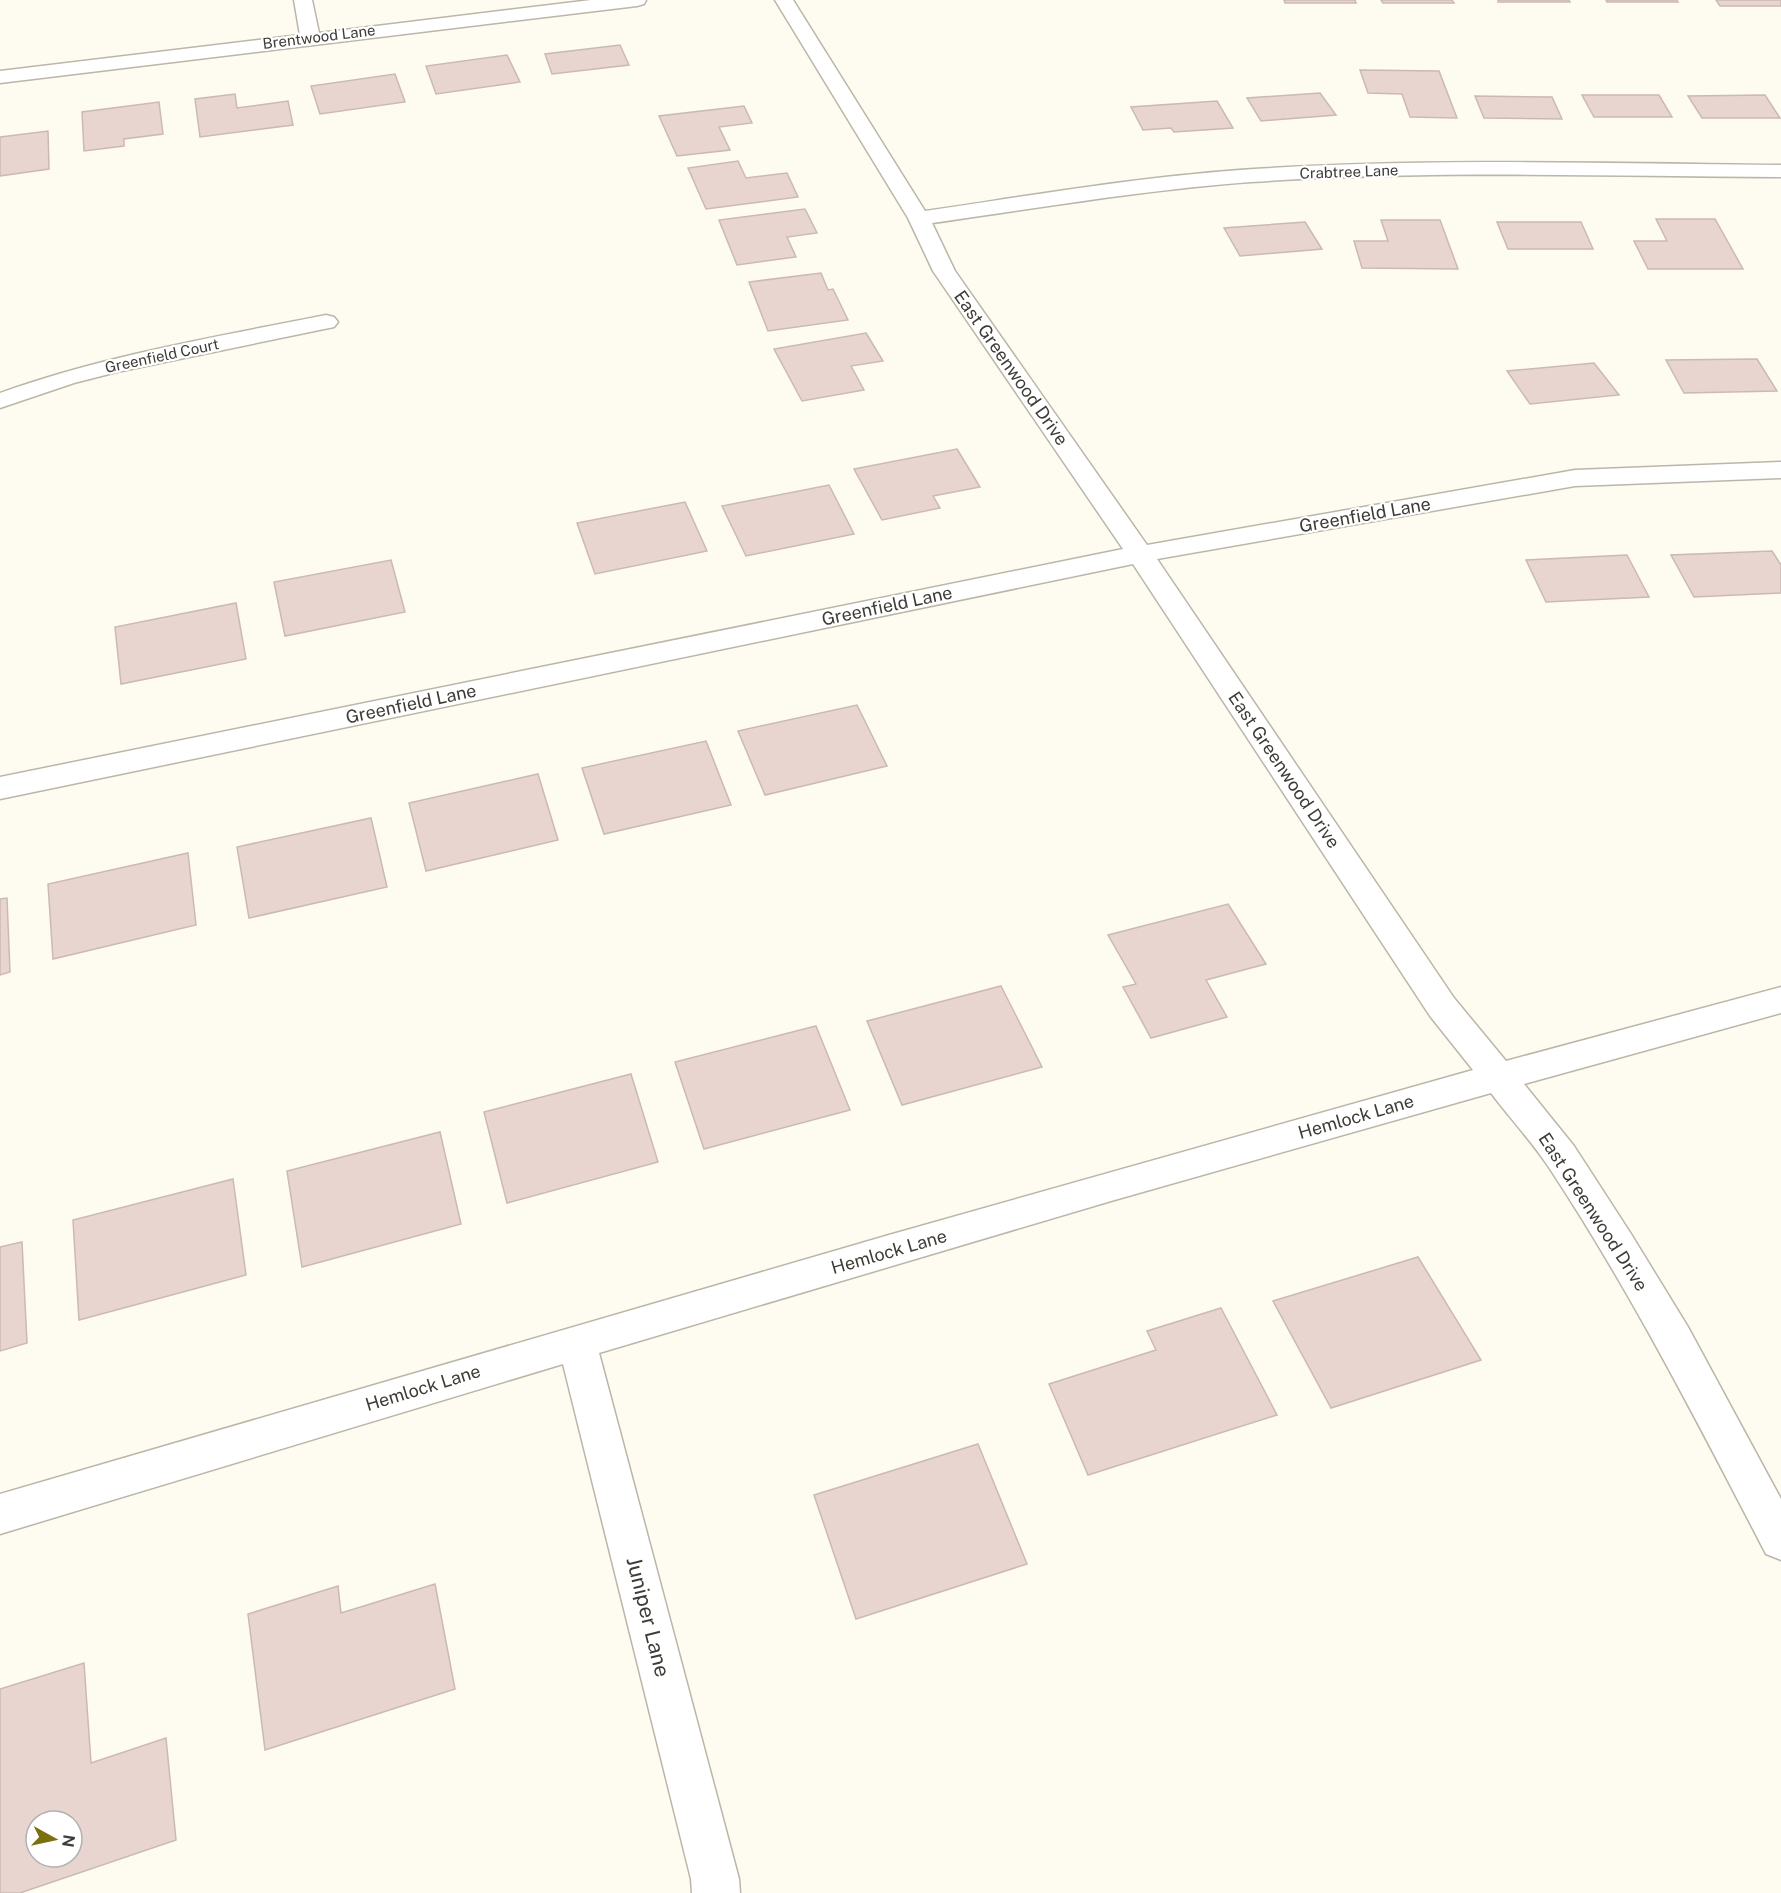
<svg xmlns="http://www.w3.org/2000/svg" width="1781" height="1893" font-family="'Public Sans',sans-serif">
	<rect width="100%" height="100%" fill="#fefbf1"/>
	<g fill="#e8d5d0" stroke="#cbb9b4" stroke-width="1.5" fill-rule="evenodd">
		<polygon points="1284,0 1355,0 1356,3 1285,3"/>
		<polygon points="1381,0 1452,0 1454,3 1383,3"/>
		<polygon points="1498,0 1569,0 1570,2 1498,2"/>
		<polygon points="1606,0 1677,0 1678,2 1607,2"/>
		<polygon points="1716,0 1781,0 1781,6 1720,6"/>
		<polygon points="620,45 629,65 552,74 545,54"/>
		<polygon points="507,55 520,82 436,94 426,66"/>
		<polygon points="1360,70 1439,71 1457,118 1410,117 1402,94 1368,93"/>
		<polygon points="395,74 405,102 320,114 311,86"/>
		<polygon points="1320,93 1336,115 1261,121 1247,98"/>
		<polygon points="235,94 237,108 288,101 293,125 200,137 195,99"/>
		<polygon points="1582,95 1659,95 1672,117 1594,117"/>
		<polygon points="1765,95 1780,118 1702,118 1688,96"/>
		<polygon points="1475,96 1552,97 1562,119 1484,118"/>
		<polygon points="1217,101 1233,128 1174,132 1171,128 1143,130 1131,107"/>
		<polygon points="159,102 163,134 124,139 124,146 84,151 82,112"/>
		<polygon points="744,106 752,123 719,127 730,150 677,156 659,116"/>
		<polygon points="48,131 49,169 0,176 0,137"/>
		<polygon points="738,161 746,178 787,173 798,197 706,209 688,168"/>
		<polygon points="805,209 817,233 787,237 796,257 737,265 719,220"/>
		<polygon points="1656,219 1715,219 1743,269 1648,269 1634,241 1667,241"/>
		<polygon points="1381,220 1440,220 1458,269 1362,268 1354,241 1388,241"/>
		<polygon points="1305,222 1322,249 1240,256 1224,228"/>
		<polygon points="1497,222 1581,222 1593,249 1508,249"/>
		<polygon points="821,273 828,290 833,289 848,320 768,331 749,282"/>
		<polygon points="866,333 883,361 851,366 864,390 802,401 774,349"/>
		<polygon points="1757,359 1777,391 1684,393 1666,360"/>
		<polygon points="1594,363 1619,395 1530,404 1507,371"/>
		<polygon points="957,449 980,487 933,496 940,508 882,520 854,469"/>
		<polygon points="829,485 854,534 746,556 722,506"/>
		<polygon points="685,502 707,551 595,574 577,523"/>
		<polygon points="1772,551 1781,565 1781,593 1694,597 1671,555"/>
		<polygon points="1627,555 1649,597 1546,602 1526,560"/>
		<polygon points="391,560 405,612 285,636 274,582"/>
		<polygon points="236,603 246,659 121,684 115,627"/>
		<polygon points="857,705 887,766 765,795 738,731"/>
		<polygon points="706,741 731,805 604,834 582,768"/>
		<polygon points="538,774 558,840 426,871 409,803"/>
		<polygon points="371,818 387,887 249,918 237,847"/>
		<polygon points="188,853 196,925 53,959 48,884"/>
		<polygon points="7,898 10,972 0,975 0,899"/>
		<polygon points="1228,904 1266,964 1206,980 1227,1017 1151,1038 1123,987 1136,984 1108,935"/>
		<polygon points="1001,986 1042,1067 902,1105 867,1021"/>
		<polygon points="816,1026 850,1110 704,1149 675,1062"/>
		<polygon points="631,1074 658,1162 507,1203 484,1112"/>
		<polygon points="440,1132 461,1224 302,1267 287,1171"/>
		<polygon points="233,1179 246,1275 79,1320 73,1220"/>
		<polygon points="22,1242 27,1343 0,1351 0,1247"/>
		<polygon points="1418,1257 1481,1360 1331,1408 1273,1301"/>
		<polygon points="1221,1308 1277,1415 1088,1475 1049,1384 1156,1350 1147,1331"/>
		<polygon points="978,1444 1027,1564 856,1619 814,1495"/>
		<polygon points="435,1584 455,1689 265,1750 248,1614 338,1586 341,1613"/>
		<path d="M84,1663l7,100 75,-25 10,102 -156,53h-20v-204zM36,1821h36v36h-36z"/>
	</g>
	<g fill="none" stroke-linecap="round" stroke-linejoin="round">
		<defs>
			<g id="minor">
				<polygon points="294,0 312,0 319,33 591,0 646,0 644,4 637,6 0,83 0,71 300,35"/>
				<path d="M775,0h18l132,211c110,-16 219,-35 329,-42 176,-11 351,-6 527,-4v12c-176,-1 -354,-7 -530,5 -107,8 -213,26 -319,41l23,48 192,274 428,-75 206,-8v16l-206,8 -418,73 297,439 52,63 275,-74v26l-257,71 50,62 57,88 57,93 93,172v61l-15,-6c-68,-131 -135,-262 -216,-385 -18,-27 -40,-51 -59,-76l-380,108 -512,152 140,526 1,14h-48l-1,-14 -128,-515 -563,170v-40l889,-259 584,-165 -43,-54 -297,-452 -1133,235v-22l1123,-228 -190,-278 -25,-53z"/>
				<path d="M326,315l8,2 4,5 -4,5 -217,45 -43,11 -74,25v-15c106,-38 216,-56 326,-78z"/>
			</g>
		</defs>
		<use href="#minor" stroke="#bbb6a7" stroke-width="3"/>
		<use href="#minor" fill="#fff" fill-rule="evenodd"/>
	</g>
	<g text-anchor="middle" stroke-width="4.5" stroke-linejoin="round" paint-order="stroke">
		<g font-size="15" fill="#3e3c36" stroke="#fff">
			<text transform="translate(319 37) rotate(-7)" y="5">Brentwood Lane</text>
			<text transform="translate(1349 172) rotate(-2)" y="5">Crabtree Lane</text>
			<text transform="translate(162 356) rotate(-12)" y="5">Greenfield Court</text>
		</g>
		<g font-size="18" fill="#3e3c36" stroke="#fff">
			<text transform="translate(1011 368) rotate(55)" y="6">East Greenwood Drive</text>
			<text transform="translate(1365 515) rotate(-10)" y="6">Greenfield Lane</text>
			<text transform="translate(887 606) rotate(-12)" y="6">Greenfield Lane</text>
			<text transform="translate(411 704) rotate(-12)" y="6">Greenfield Lane</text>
			<text transform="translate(1284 770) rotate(56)" y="6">East Greenwood Drive</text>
			<text transform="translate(1356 1117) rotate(-16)" y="6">Hemlock Lane</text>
			<text transform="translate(1593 1212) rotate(57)" y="6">East Greenwood Drive</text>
			<text transform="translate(889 1252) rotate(-16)" y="6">Hemlock Lane</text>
			<text transform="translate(423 1388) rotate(-17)" y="6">Hemlock Lane</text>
		</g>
		<g font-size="21" fill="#3e3c36" stroke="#fff">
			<text transform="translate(648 1617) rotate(76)" y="7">Juniper Lane</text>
		</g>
	</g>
	<g transform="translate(54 1839) rotate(98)"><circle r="28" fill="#ffffff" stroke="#b2b1af" stroke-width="1.5"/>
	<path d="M0-4.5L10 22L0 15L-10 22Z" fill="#7a7010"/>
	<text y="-9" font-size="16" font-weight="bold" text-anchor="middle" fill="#3e3c36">N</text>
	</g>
</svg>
